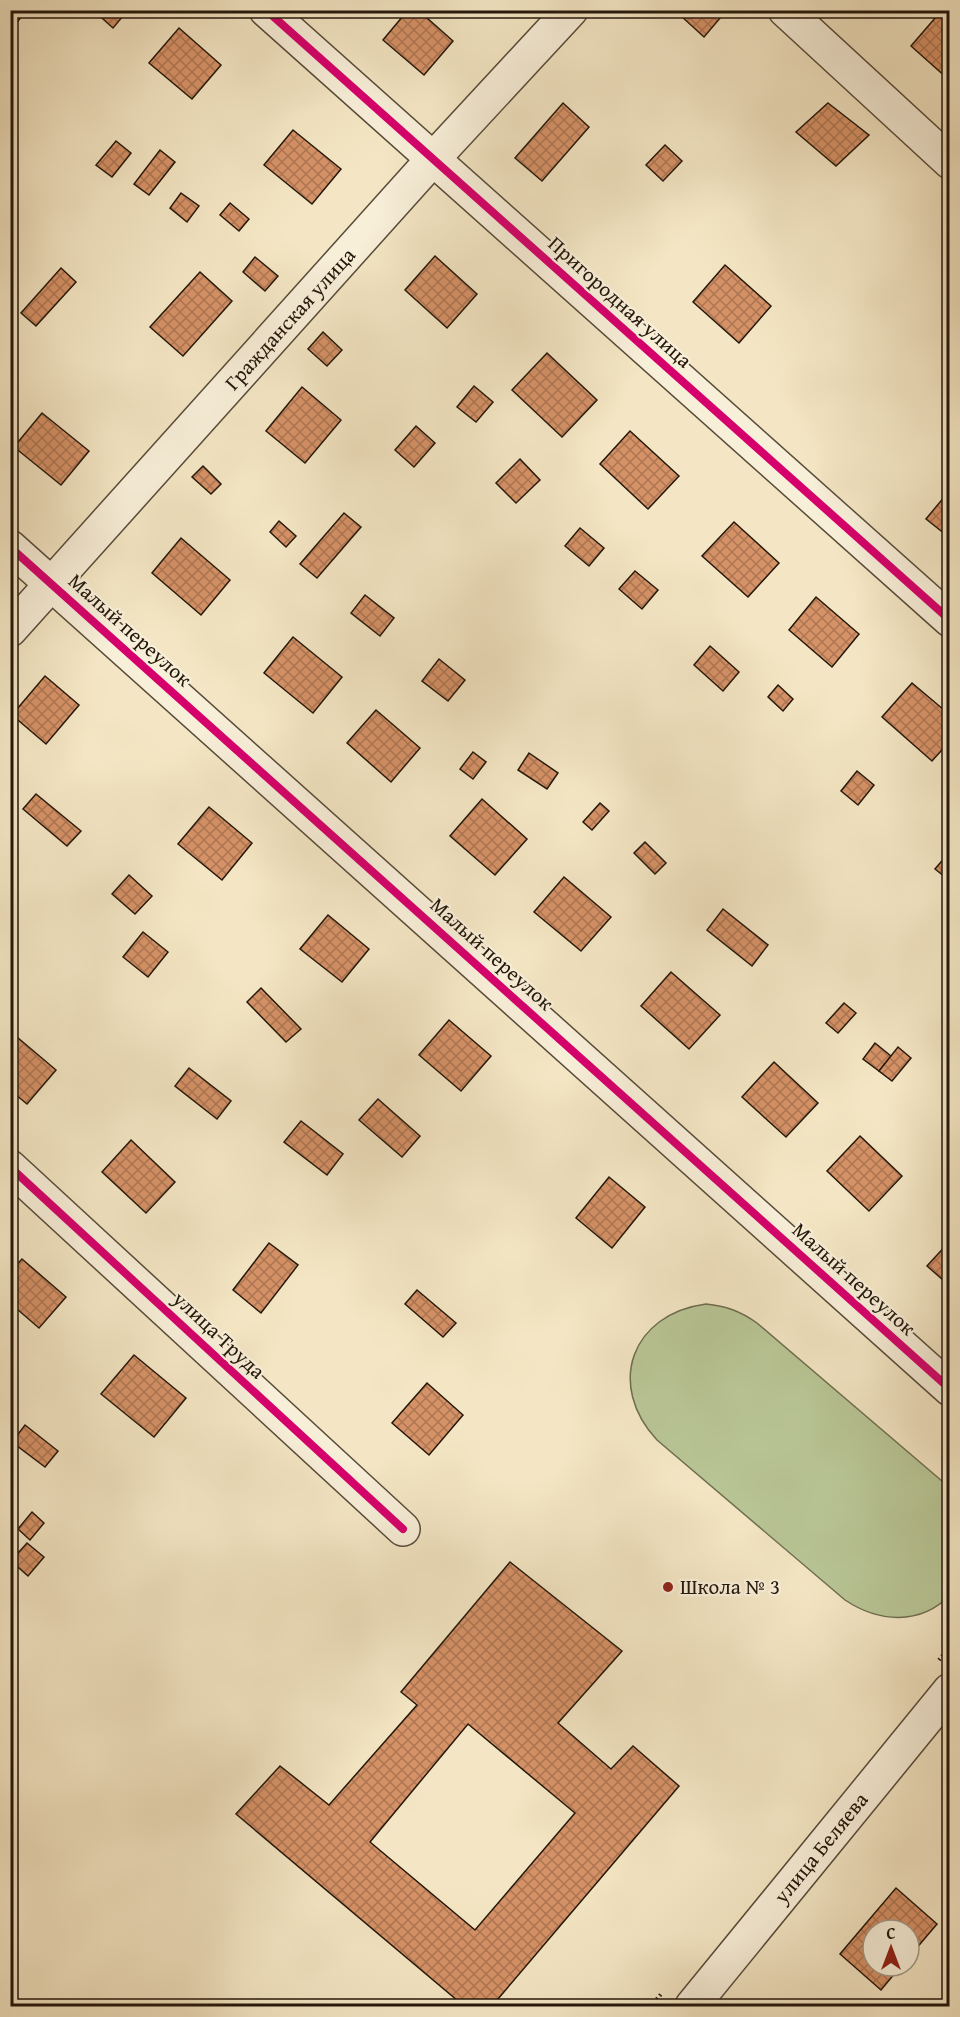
<svg xmlns="http://www.w3.org/2000/svg" width="960" height="2017" font-family="'Gentium Book Plus',serif">
	<defs>
		<pattern id="building-cross-hatch" width="8" height="8" patternUnits="userSpaceOnUse" patternTransform="scale(1.5)"><rect width="8" height="8" fill="#d69267"/><path d="M0 0l8 8M0 8l8-8" fill="none" stroke="#ad7653"/></pattern>
	</defs>
	<rect width="100%" height="100%" fill="#f4e6c4"/>
	<filter id="stains"><feTurbulence type="fractalNoise" baseFrequency=".00333" numOctaves="4"/><feColorMatrix values="0 0 0 0 .2 0 0 0 0 .09 0 0 0 0 .02 0 0 0 .5 -.17"/></filter>
	<radialGradient id="worn" r=".72"><stop offset=".6" stop-color="#630" stop-opacity="0"/><stop offset="1" stop-color="#630" stop-opacity=".3"/></radialGradient>
	<path fill="#b9c696" stroke="#6e6e50" stroke-width="1.5" d="M706,1304c20,2 34,7 51,19l192,164 1,108c-30,31 -72,27 -105,5l-188,-160c-51,-55 -26,-126 49,-136z"/>
	<g fill="url(#building-cross-hatch)" stroke="#24170b" stroke-width="1.5" fill-rule="evenodd">
		<polygon points="10,10 27,10 10,31"/>
		<polygon points="93,10 128,10 113,28"/>
		<polygon points="408,10 418,10 453,41 424,75 383,40"/>
		<polygon points="686,10 725,10 726,11 704,37 681,16"/>
		<polygon points="942,10 950,10 950,76 947,78 911,46"/>
		<polygon points="179,28 221,65 192,99 149,63"/>
		<polygon points="563,103 589,127 542,181 515,158"/>
		<polygon points="828,103 869,135 836,166 796,132"/>
		<polygon points="293,130 341,169 312,204 264,165"/>
		<polygon points="116,141 131,153 112,177 96,165"/>
		<polygon points="665,145 682,161 663,181 646,165"/>
		<polygon points="160,150 175,162 149,195 134,184"/>
		<polygon points="181,193 199,206 187,222 170,208"/>
		<polygon points="230,203 249,219 239,231 220,215"/>
		<polygon points="435,256 477,294 447,328 405,290"/>
		<polygon points="255,257 278,276 265,291 243,272"/>
		<polygon points="725,265 771,306 739,343 693,302"/>
		<polygon points="61,268 76,282 36,326 21,313"/>
		<polygon points="200,272 232,301 183,356 150,327"/>
		<polygon points="323,332 342,350 327,366 308,349"/>
		<polygon points="547,353 597,400 562,437 512,390"/>
		<polygon points="474,386 493,402 476,422 457,407"/>
		<polygon points="302,387 341,420 305,463 266,431"/>
		<polygon points="42,413 89,451 61,485 14,447"/>
		<polygon points="416,426 435,443 414,467 395,450"/>
		<polygon points="630,431 679,476 648,509 600,464"/>
		<polygon points="520,459 540,480 516,503 496,483"/>
		<polygon points="203,466 221,484 211,494 192,477"/>
		<polygon points="950,490 950,530 945,534 926,519"/>
		<polygon points="344,513 361,527 317,578 300,564"/>
		<polygon points="279,521 296,536 286,547 270,532"/>
		<polygon points="734,522 779,563 748,597 702,556"/>
		<polygon points="580,528 604,548 589,566 565,546"/>
		<polygon points="181,538 230,580 201,615 152,573"/>
		<polygon points="635,571 658,590 642,609 619,589"/>
		<polygon points="365,595 394,618 380,636 351,613"/>
		<polygon points="816,597 859,634 832,667 789,630"/>
		<polygon points="293,637 342,677 313,713 264,673"/>
		<polygon points="710,646 739,672 723,691 694,665"/>
		<polygon points="439,659 465,680 448,701 422,681"/>
		<polygon points="45,676 79,705 46,744 12,715"/>
		<polygon points="912,683 950,715 950,741 932,761 882,717"/>
		<polygon points="778,685 793,699 783,711 768,697"/>
		<polygon points="376,710 420,748 391,782 347,743"/>
		<polygon points="473,752 486,762 473,779 460,769"/>
		<polygon points="529,753 558,773 547,789 518,770"/>
		<polygon points="857,771 874,785 858,805 841,791"/>
		<polygon points="36,794 81,831 67,846 23,809"/>
		<polygon points="482,799 527,839 495,875 450,836"/>
		<polygon points="600,803 609,811 592,830 583,822"/>
		<polygon points="209,807 252,843 222,880 178,844"/>
		<polygon points="645,842 666,863 655,874 634,853"/>
		<polygon points="947,855 950,857 950,881 935,869"/>
		<polygon points="129,875 152,896 135,914 112,894"/>
		<polygon points="564,877 611,917 581,951 534,912"/>
		<polygon points="723,909 768,945 752,966 707,930"/>
		<polygon points="328,915 369,949 342,982 300,949"/>
		<polygon points="143,932 168,952 148,977 123,957"/>
		<polygon points="671,972 720,1015 689,1049 641,1006"/>
		<polygon points="261,988 301,1029 286,1042 247,1002"/>
		<polygon points="844,1003 856,1013 838,1033 826,1023"/>
		<polygon points="449,1020 491,1056 461,1091 419,1055"/>
		<polygon points="11,1032 56,1070 27,1104 10,1090"/>
		<polygon points="875,1043 891,1056 879,1071 863,1059"/>
		<polygon points="898,1047 911,1058 892,1081 879,1071"/>
		<polygon points="774,1062 818,1103 786,1137 742,1097"/>
		<polygon points="189,1068 231,1101 217,1119 175,1086"/>
		<polygon points="378,1099 420,1136 402,1157 359,1120"/>
		<polygon points="301,1121 343,1154 327,1175 284,1142"/>
		<polygon points="860,1136 902,1176 869,1211 827,1171"/>
		<polygon points="131,1140 175,1182 146,1213 102,1172"/>
		<polygon points="609,1177 645,1207 612,1248 576,1218"/>
		<polygon points="950,1241 950,1286 927,1266"/>
		<polygon points="269,1243 298,1265 261,1313 233,1290"/>
		<polygon points="22,1259 66,1297 39,1328 10,1303 10,1272"/>
		<polygon points="417,1290 456,1323 443,1337 405,1304"/>
		<polygon points="134,1355 186,1398 154,1437 101,1394"/>
		<polygon points="427,1383 463,1415 429,1455 392,1423"/>
		<polygon points="25,1425 58,1451 45,1467 12,1442"/>
		<polygon points="32,1512 44,1523 30,1540 18,1529"/>
		<polygon points="27,1543 44,1557 28,1576 11,1561"/>
		<path d="M510,1562l112,89 -64,72 53,46 22,-23 46,40 -187,220h-28l-228,-192 44,-48 49,39 88,-100 -16,-13zM468,1724l107,89 -100,117 -105,-88z"/>
		<polygon points="896,1888 937,1924 909,1957 909,1930 873,1930 873,1966 901,1966 881,1990 840,1954"/>
	</g>
	<g fill="none" stroke-linecap="round" stroke-linejoin="round">
		<defs>
			<g id="minor">
				<polyline points="266,10 950,620"/>
				<polyline points="785,10 950,162"/>
				<polyline points="10,547 950,1389"/>
				<polyline points="10,630 433,159 571,10"/>
				<polyline points="10,1167 403,1529"/>
				<polyline points="692,2006 950,1690"/>
			</g>
		</defs>
		<use href="#minor" stroke="#584b39" stroke-width="36"/>
		<g stroke="#24170b" stroke-width="4" stroke-dasharray="1.5 3" stroke-linecap="butt">
			<polyline points="939,1660 950,1647"/>
			<polyline points="651,2006 662,1993"/>
		</g>
		<use href="#minor" stroke="#f8efd9" stroke-width="33"/>
		<defs>
			<g id="cycleway">
				<polyline points="266,10 950,620"/>
				<polyline points="10,547 950,1389"/>
				<polyline points="10,1167 403,1529"/>
			</g>
		</defs>
		<use href="#cycleway" stroke="#f8efd9" stroke-width="11"/>
		<use href="#cycleway" stroke="#d6006c" stroke-width="8"/>
	</g>
	<circle fill="#8f2418" stroke="#f8efd9" stroke-width="2" cx="668" cy="1587" r="6"/>
	<g text-anchor="middle" stroke-width="4.5" stroke-linejoin="round" paint-order="stroke">
		<g font-size="21" fill="#24170b" stroke="#f8efd9">
			<text transform="translate(620 302) rotate(42)" y="7">Пригородная улица</text>
			<text transform="translate(290 319) rotate(-48)" y="7">Гражданская улица</text>
			<text transform="translate(130 630) rotate(42)" y="7">Малый переулок</text>
			<text transform="translate(492 954) rotate(42)" y="7">Малый переулок</text>
			<text transform="translate(854 1279) rotate(42)" y="7">Малый переулок</text>
			<text transform="translate(219 1335) rotate(43)" y="7">улица Труда</text>
			<text transform="translate(821 1848) rotate(-51)" y="7">улица Беляева</text>
		</g>
		<g font-size="21" fill="#24170b" stroke="#f8efd9" text-anchor="start">
			<text x="680" y="1594">Школа № 3</text>
		</g>
	</g>
	<rect width="960" height="2017" fill="none" stroke="#f4e6c4" stroke-width="36"/>
	<rect x="12" y="12" width="936" height="1993" fill="none" stroke="#24170b" stroke-width="3"/>
	<rect x="18" y="18" width="924" height="1981" fill="none" stroke="#24170b" stroke-width="1.5"/>
	<g transform="translate(891 1948)"><circle r="28" fill="#f8efd9" stroke="#a39987" stroke-width="1.5"/>
	<path d="M0-4.5L10 22L0 15L-10 22Z" fill="#8f2418"/>
	<text y="-9" font-size="16" font-weight="bold" text-anchor="middle" fill="#24170b">С</text>
	</g>
	<rect width="100%" height="100%" filter="url(#stains)"/>
	<rect width="100%" height="100%" fill="url(#worn)"/>
</svg>
